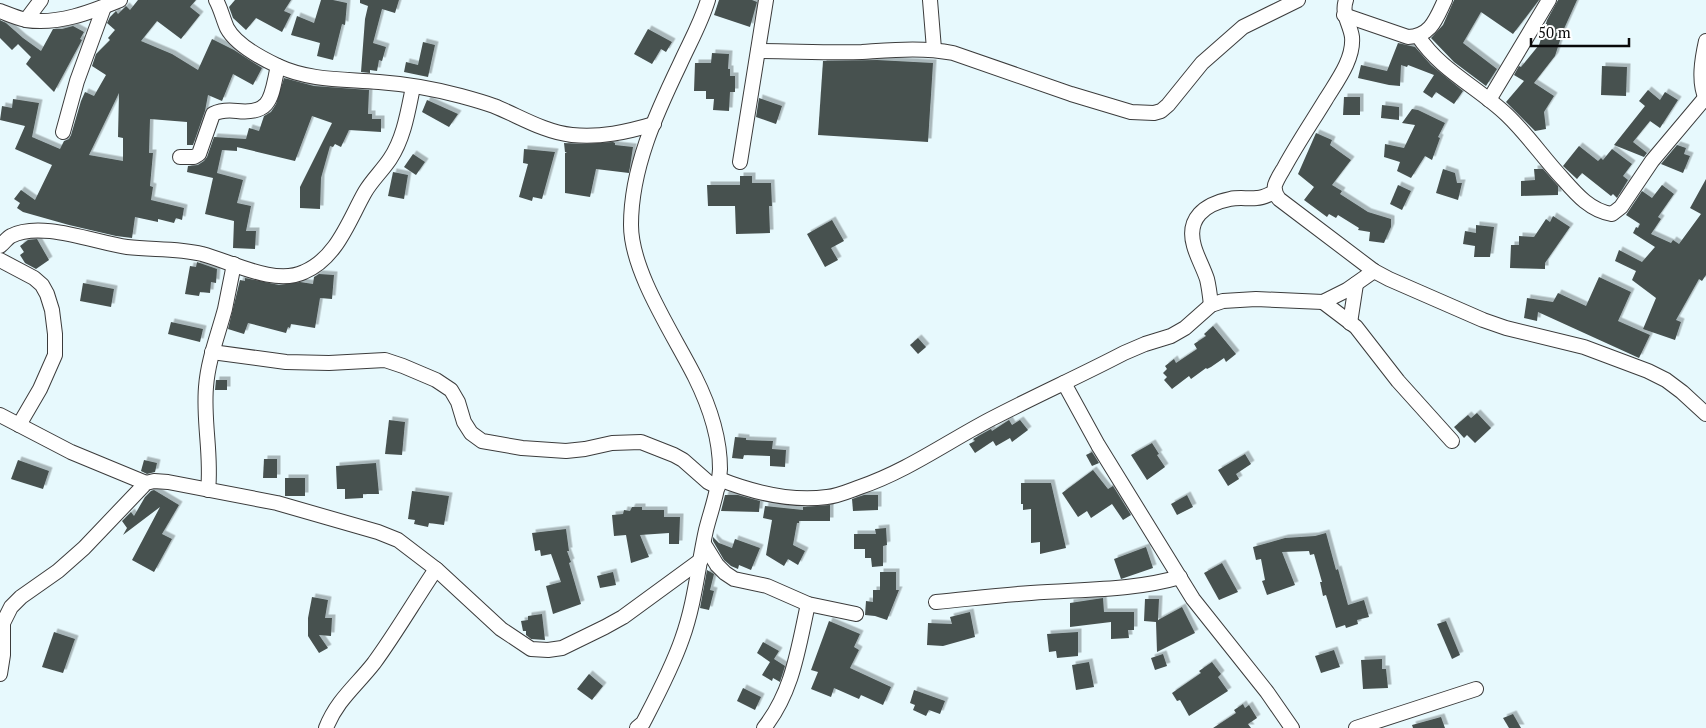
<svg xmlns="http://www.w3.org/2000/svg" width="1706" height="728" font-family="'PT Serif',serif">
	<defs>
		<filter id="shadow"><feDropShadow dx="3.5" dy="-3.5" stdDeviation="0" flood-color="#0004"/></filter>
	</defs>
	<rect width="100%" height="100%" fill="#e7f9fd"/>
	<g fill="#47514f" fill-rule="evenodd" filter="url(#shadow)">
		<path d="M138,0h58l-6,7 10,8 -19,24 -24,-18 -16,20 31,13 26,16 14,-31 22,11 28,18 -9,17 -20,-11 -11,27 -14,-6 -3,16 -12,34h-6v-23l-37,-3 -1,34h4l-3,33 3,1 -2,13 33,8 -2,12 -6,-2 -2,5 -16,-4v3l-23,-5 -3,21 -16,-2 -47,-11 -46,-13 -6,-4 3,-5 -6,-4 7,-9 14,10 17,-35 -37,-16 10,-23 -25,-6 2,-14 10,2 1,-9 26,4 -7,34 28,12 4,-8 5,-2 2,-4 10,-34 4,-9 9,4 12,-21 -14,-9 4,-12 14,-14 -2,-2 7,-8 -8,-7 3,-6 6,-6 2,3 8,-8 4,4zM119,93l-1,44 5,1v23l-34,-6z"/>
		<polygon points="235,0 291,0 284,11 291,14 282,32 256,18 246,30 233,18 229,7"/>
		<polygon points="321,0 333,0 347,3 345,25 342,24 333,60 317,56 320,43 291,35 297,16 314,23"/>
		<polygon points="360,0 399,0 395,13 382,9 373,43 386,47 382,61 379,60 377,71 370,70 370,73 361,72 365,19 368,6 360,3"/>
		<polygon points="719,0 752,0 757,2 750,27 714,15"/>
		<polygon points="1454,0 1539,0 1513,34 1481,12 1463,43 1497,69 1486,86 1454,62 1431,38 1443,25"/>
		<polygon points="1558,0 1577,0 1563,31 1555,56 1534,83 1554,96 1544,112 1546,129 1535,131 1506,102 1524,81 1514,75 1519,66 1521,67 1539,45 1547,20"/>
		<polygon points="0,20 6,23 23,38 41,51 53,29 62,29 73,26 84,32 80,39 82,40 54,92 26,64 31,57 18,44 12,50 0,38"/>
		<polygon points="648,29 672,42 666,52 661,49 652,64 634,54"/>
		<polygon points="423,42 435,45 428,77 404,72 406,62 418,65"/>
		<polygon points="1398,43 1415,47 1431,65 1463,91 1454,104 1436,92 1432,98 1423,92 1434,75 1408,65 1407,67 1401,65 1400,86 1389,85 1358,78 1361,65 1387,71"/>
		<polygon points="712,53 729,54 728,69 730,69 730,76 735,76 735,92 730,92 729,111 713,110 714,99 706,99 706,91 694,91 695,63 711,63"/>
		<polygon points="877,60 933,63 928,142 818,135 823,61"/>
		<polygon points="1602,66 1627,67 1626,96 1601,95"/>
		<polygon points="284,78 314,86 369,90 368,114 372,114 372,119 381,119 381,132 349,130 341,147 335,144 333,147 330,146 321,178 320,209 300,208 300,187 332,123 312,116 295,161 237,147 237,151 222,150 217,173 243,180 237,203 251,206 246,231 256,231 255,249 233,248 234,221 205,214 213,178 187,172 188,166 198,165 204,161 207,157 214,137 246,139 249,128 259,131 264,116 271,112 276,104"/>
		<polygon points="1648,90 1660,100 1665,92 1678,100 1660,128 1650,121 1633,142 1647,153 1644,157 1614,145 1645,106 1639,101"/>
		<polygon points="1344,97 1360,97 1360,115 1343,115"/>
		<polygon points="759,98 782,106 776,124 756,117"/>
		<polygon points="427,100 458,114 449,127 422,112"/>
		<polygon points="1382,105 1399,107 1399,120 1381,118"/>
		<polygon points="1412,109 1418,110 1445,123 1438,137 1440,138 1432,160 1425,156 1411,178 1397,171 1400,162 1384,157 1385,144 1404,148 1415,125 1402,123"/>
		<polygon points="1316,133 1332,140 1330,145 1351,160 1332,185 1342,191 1340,194 1368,212 1391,219 1391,227 1384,243 1369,241 1370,232 1358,230 1359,228 1338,215 1336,218 1329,214 1327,217 1304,200 1314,187 1298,174"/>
		<polygon points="613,142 615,143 615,145 633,147 629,173 596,169 590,197 565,193 565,153 567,153 565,152 564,143 582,144"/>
		<polygon points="1677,145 1686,148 1684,154 1690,156 1683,173 1661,164"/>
		<polygon points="1579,146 1598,161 1601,158 1603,160 1612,149 1632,164 1623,176 1628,180 1617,198 1613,194 1611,196 1582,173 1577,179 1563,166"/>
		<polygon points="524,149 555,152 542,199 533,197 532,201 519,197 528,164 523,163"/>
		<polygon points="413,154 425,162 416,175 404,167"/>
		<polygon points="1443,169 1455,173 1457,183 1462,183 1458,200 1436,193"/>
		<polygon points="1534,169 1543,169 1558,186 1558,195 1521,196 1521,181 1535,180"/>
		<polygon points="393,172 408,175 404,199 388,196"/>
		<polygon points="740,176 752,176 752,183 771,183 772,206 769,206 770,233 736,234 735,206 708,206 707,185 740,185"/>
		<polygon points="1706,179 1706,275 1702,281 1699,279 1676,320 1681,322 1675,340 1643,329 1656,298 1632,280 1636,271 1615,261 1619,250 1642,262 1655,247 1633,233 1636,227 1638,228 1640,224 1626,215 1642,191 1652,198 1662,185 1674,194 1658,217 1661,219 1651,234 1671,243 1673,240 1679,244 1701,214 1690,208"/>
		<polygon points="1398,185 1411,191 1402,210 1390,204"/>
		<polygon points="1553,216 1570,227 1545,263 1545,269 1510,268 1511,245 1519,245 1519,236 1534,237 1546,219 1550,222"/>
		<polygon points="832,220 844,241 831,248 838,260 825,267 807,234"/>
		<polygon points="1476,225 1494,227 1490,257 1474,257 1475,246 1463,244 1465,231 1476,233"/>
		<polygon points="37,239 49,260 36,269 25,263 20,255 24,252 20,246 28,240"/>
		<polygon points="197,262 217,269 216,283 211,282 210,293 200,292 199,296 185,294 190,266 196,267"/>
		<polygon points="319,274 334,275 332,299 320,298 315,328 291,324 290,328 288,327 286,333 248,323 244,334 228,329 240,280 245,281 245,278 279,285 300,282 313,284 314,277"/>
		<polygon points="1599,277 1631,292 1618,321 1650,335 1639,358 1538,312 1537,321 1524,318 1527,298 1553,302 1558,293 1586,306"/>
		<polygon points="83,283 114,289 111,307 80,301"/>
		<polygon points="171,322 203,329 200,342 168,334"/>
		<polygon points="1213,326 1236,354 1226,362 1224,358 1211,367 1207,369 1206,368 1191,379 1189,376 1172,389 1164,380 1167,377 1163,373 1167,369 1165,366 1174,359 1176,363 1197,349 1194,344 1206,336 1204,334"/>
		<polygon points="918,338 926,347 918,354 910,345"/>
		<polygon points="216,380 227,380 227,390 215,390"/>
		<polygon points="1477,413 1491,428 1475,443 1467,435 1464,438 1454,427 1468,415 1471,418"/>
		<polygon points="389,420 405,422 402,455 385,454"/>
		<polygon points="1009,420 1012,425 1020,420 1028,430 1012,442 1010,438 996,446 993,441 975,453 969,444 975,441 973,439 991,429 992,431"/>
		<polygon points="735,437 746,438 746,440 773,441 772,449 786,450 785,467 770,466 770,456 744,455 743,459 732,458"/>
		<polygon points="1152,443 1159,454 1157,455 1165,467 1147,480 1131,455"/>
		<polygon points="1092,452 1099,463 1092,466 1086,455"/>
		<polygon points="1245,454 1251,464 1236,474 1239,479 1228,486 1218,470"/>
		<polygon points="264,459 277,459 277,478 263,478"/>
		<polygon points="18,460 49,471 43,489 11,479"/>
		<polygon points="144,460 157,463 155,472 147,474 141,471"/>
		<polygon points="376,463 379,494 363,494 363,498 345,499 345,489 337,489 336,466"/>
		<polygon points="1093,470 1108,489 1113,486 1131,515 1123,520 1112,504 1091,518 1087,511 1078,517 1062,493"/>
		<rect x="285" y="478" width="20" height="18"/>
		<polygon points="1021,483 1051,483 1066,548 1040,554 1040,542 1031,543 1031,509 1023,510 1023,504 1021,504"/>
		<polygon points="154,490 179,505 162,534 172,539 154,572 132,560 160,507 123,535 127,528 122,521 131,512 134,516 145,497 151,491"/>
		<polygon points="412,491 449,496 444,525 429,523 428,527 414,524 415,520 408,519"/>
		<polygon points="725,495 738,495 760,501 759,512 721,511"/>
		<polygon points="864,495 878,495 878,510 853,511 852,499"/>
		<polygon points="1187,495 1193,507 1177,515 1171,504"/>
		<polygon points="830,505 830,521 799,521 799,523 797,523 793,545 805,551 798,565 788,559 784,566 766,555 772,520 763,518 765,506 803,510 803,507"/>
		<polygon points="632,507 642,507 642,510 664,510 664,517 680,517 679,544 669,544 669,533 640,535 649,557 631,563 626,535 614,536 612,515 623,514 624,510 630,511"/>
		<polygon points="886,528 887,545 883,546 883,566 872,567 871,558 865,558 865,549 854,549 854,534 876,534 875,529"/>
		<polygon points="566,529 569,551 567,551 571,562 569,563 581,604 553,614 546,586 561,582 551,554 541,556 540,550 535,551 532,533"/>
		<polygon points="1326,533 1336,570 1338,569 1348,605 1364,600 1369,617 1357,620 1358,624 1346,628 1345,625 1336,628 1326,595 1323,596 1320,582 1322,582 1314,554 1310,555 1309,551 1282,552 1295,585 1267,595 1262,581 1265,580 1261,559 1256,560 1253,547 1285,538 1315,536"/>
		<polygon points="713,537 719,543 732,548 735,539 760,548 751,570 739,565 738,569 731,566 724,560 713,541"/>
		<polygon points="1146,547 1153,568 1121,579 1114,559"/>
		<polygon points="1222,563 1238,592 1219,600 1204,573"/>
		<polygon points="707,570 714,574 710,590 714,591 709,610 700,608"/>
		<polygon points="613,572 616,585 600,588 597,576"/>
		<polygon points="880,572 896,572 896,590 899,590 887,620 875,616 865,615 866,601 873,602 873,590 880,590"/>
		<polygon points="312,597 328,600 325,618 332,618 331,636 319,635 328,648 319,653 308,636 308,618"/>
		<polygon points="1103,598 1104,612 1134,612 1134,630 1128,630 1129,638 1111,639 1111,622 1070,627 1070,603"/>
		<polygon points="1145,599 1159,599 1158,620 1182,607 1195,633 1157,652 1156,622 1144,621"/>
		<polygon points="970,612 975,637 943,646 927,645 928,623 952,624 950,617"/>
		<polygon points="542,614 545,640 531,639 526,635 526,631 523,631 521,621 528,620 528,616"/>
		<polygon points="829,621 860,634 854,647 859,650 850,668 891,687 883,705 861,695 859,699 834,688 831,697 811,689 818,672 811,670"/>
		<polygon points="1446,621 1460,655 1452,659 1437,624"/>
		<polygon points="54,632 75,639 63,673 42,667"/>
		<polygon points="1078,632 1078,656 1057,658 1056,651 1049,652 1047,634"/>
		<polygon points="763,642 779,651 774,659 785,666 780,682 773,678 772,681 762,675 770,662 757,653"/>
		<polygon points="1334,650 1340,667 1321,673 1315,656"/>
		<polygon points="1163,654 1167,666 1155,670 1151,658"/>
		<polygon points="1382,659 1382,669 1386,669 1388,688 1363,689 1361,660"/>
		<polygon points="1089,662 1094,687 1076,690 1072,665"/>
		<polygon points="1212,662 1221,674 1218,677 1228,691 1189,716 1180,700 1177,701 1172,693 1201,673 1199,671"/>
		<polygon points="589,674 603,686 592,700 577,689"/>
		<polygon points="743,688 761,697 755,710 737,701"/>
		<polygon points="914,690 945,701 940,714 929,710 926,716 913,710 915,705 910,703"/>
		<polygon points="1243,704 1245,708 1249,705 1257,718 1248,724 1251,728 1213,728 1236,713 1234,710"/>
		<polygon points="1513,714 1521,728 1509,728 1503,718"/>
		<polygon points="1441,717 1445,728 1413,728 1412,725"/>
	</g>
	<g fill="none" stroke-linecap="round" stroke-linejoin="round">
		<defs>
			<g id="minor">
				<path d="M216,0c5,9 7,19 11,28 9,17 34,30 51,38 32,15 67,13 101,16 27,2 56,7 82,14 11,3 22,6 33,10 25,10 50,26 78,29 28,3 55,-3 82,-11"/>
				<polyline points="930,0 934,49"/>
				<path d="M1346,0c-5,14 4,23 6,37 2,22 -15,44 -26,62 -14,23 -29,45 -42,69 -3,5 -7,11 -9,17 -1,5 1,10 4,14l95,72 15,8 94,41 23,8 78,19 64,24 18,9 16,12 24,22"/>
				<path d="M0,11c8,3 17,7 26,9 32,5 65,-8 94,-20"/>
				<path d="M1344,15l64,22c23,-1 28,-18 37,-37"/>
				<polyline points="26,20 41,0"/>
				<path d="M1418,36c22,34 61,52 89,79 21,20 37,44 56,64 14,16 28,32 49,35l9,-7 31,-46 53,-63"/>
				<path d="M1706,41c-4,18 -8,41 0,58"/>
				<path d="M758,51c35,0 69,2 104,1 31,-2 60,-5 91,1l118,41 60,18 23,1 7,-2 7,-6 34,-42 41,-36 55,-27"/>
				<polyline points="1489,100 1549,0"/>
				<polyline points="63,132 77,81 104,7"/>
				<path d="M180,157h14l5,-3 14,-40c8,-4 15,-4 24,-3 36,4 34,-16 41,-45"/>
				<polyline points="740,162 766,0"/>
				<path d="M0,246c4,-3 7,-8 11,-10 30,-16 85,7 116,11 25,3 50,1 75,7 30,8 73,32 102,18 33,-14 45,-52 61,-80 7,-12 17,-21 25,-33 14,-21 18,-48 23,-72"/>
				<polyline points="0,260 34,278 42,285 47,294 52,310 55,334 55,355 40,389 19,425"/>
				<polyline points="1323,302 1356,327 1398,381 1452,441"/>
				<path d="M1211,305c-1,-9 -2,-18 -4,-26 -4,-12 -10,-22 -13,-33 -8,-28 11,-42 36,-47 9,-2 18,0 27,-1 7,0 12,-4 18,-6"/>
				<polyline points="1350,323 1356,284"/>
				<polyline points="212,352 286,362 329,363 385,360 403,366 436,380 451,390 458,402 464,422 471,433 482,441 522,448 566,451 585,449 612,443 641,442 674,455 683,460 708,482 718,487"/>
				<polyline points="1064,383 1098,445 1193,599 1267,692 1292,728"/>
				<polyline points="0,415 71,452 146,483"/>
				<path d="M719,479c33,13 72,23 108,18 11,-1 22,-6 33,-10 47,-16 87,-45 131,-68 44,-23 89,-43 133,-66l21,-9 26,-8 14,-8 26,-23 12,-4 33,-2 67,3 24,-12 27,-19"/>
				<path d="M208,490c4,-34 -5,-68 -2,-103 2,-27 12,-52 19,-78 3,-15 6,-30 9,-45"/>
				<polyline points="704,544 717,565 725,573 734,579 767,586 808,604 856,614"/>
				<path d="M936,602c32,-3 63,-7 95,-9 50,-4 101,-2 149,-16"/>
				<polyline points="0,674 3,655 3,623 11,607 21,597 58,571 84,548 146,483 154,481 168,482 277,503 378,532 398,540 436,569 501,629 531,649 548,650 562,648 605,627 623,617 701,560"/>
				<path d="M326,728c11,-28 30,-42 48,-65 22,-30 41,-63 62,-94"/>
				<path d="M637,728l6,-5c14,-27 29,-55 39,-84 13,-36 16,-73 24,-109 5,-20 13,-40 14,-61 0,-31 -11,-64 -25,-92 -21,-42 -64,-105 -64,-152 0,-57 25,-111 49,-161 10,-22 21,-41 28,-64"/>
				<path d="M764,728c29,-37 34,-79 44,-124"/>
				<polyline points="1356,728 1476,689"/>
			</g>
		</defs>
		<use href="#minor" stroke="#3c3c3c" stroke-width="16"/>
		<use href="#minor" stroke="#fff" stroke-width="14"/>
	</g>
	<path d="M1531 38v8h98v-8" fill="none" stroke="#090909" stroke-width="2.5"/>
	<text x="1538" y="38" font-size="15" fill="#090909" stroke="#ffffff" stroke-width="4" paint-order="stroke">50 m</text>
</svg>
